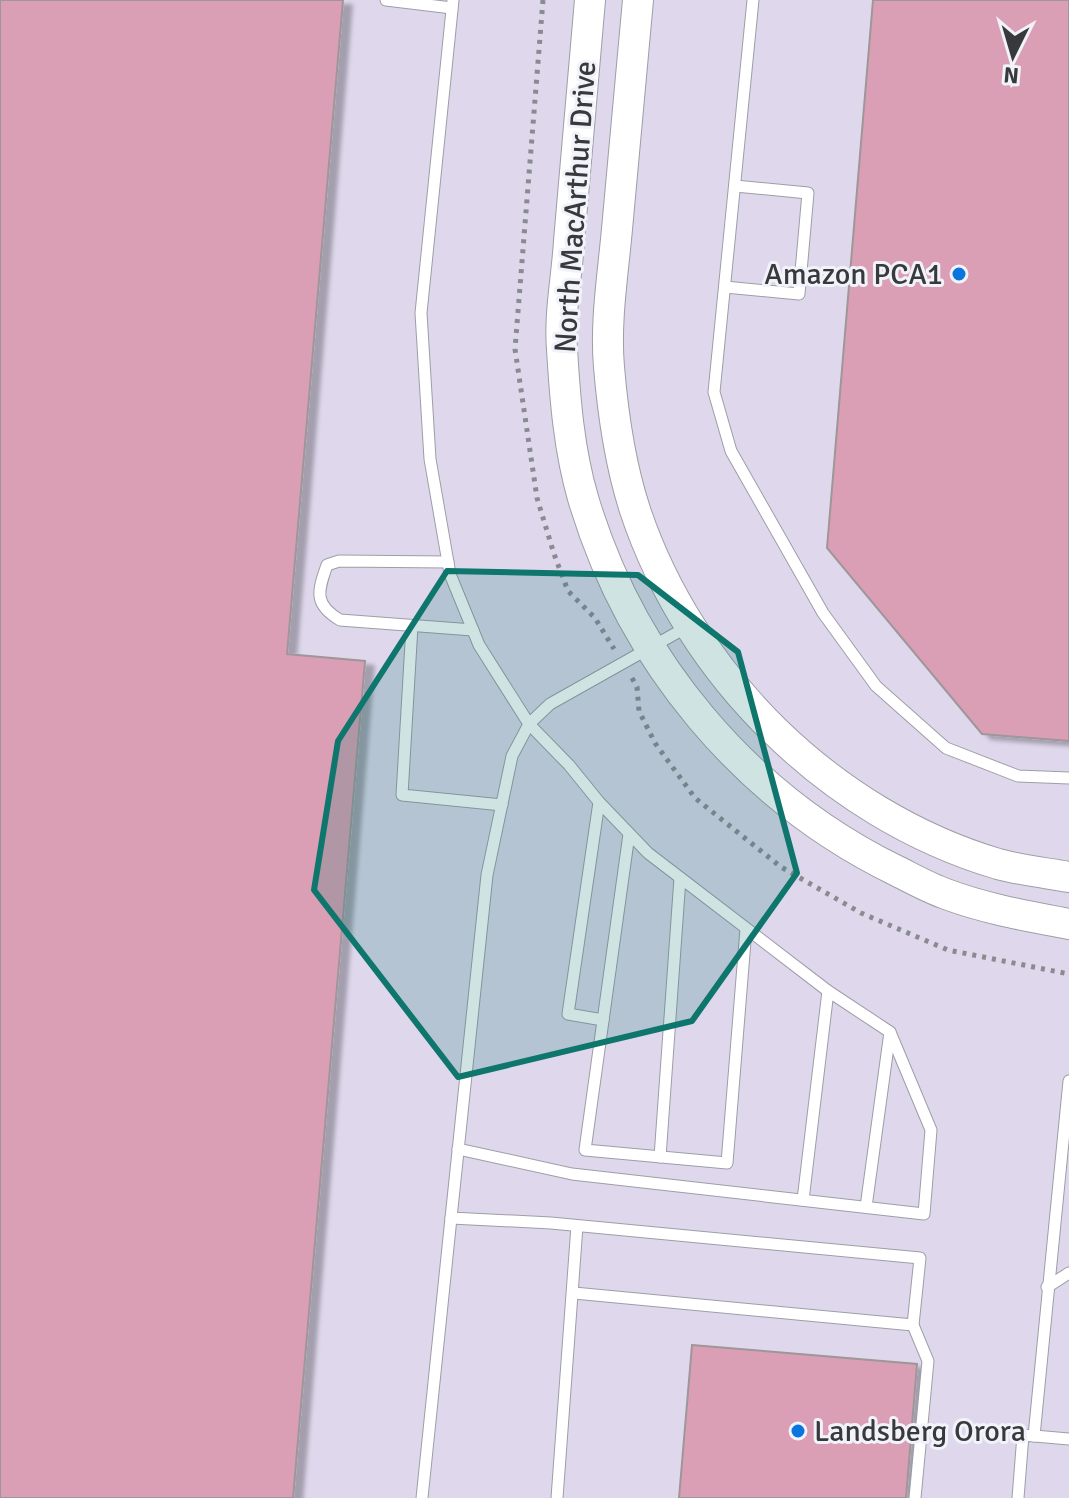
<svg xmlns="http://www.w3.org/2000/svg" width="1069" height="1498" font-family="Signika,sans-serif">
	<defs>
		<filter id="shadow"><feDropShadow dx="9" dy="5" stdDeviation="2" flood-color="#0004"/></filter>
	</defs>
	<rect width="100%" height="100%" fill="#e4e5ed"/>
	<rect fill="#dfd8ed" x="0" y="0" width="1069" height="1498"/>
	<g fill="#da9fb5" stroke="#9f9699" stroke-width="2" filter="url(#shadow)">
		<polygon points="0,0 343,0 287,654 365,661 293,1498 0,1498"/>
		<polygon points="873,0 1069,0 1069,741 982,734 827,548"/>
		<polygon points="692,1345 917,1364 906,1498 679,1498"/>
	</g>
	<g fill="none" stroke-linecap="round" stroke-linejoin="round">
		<defs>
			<g id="lane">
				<polyline points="386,0 452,8"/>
				<polyline points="453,0 421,313 430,459 450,574 479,645 529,724 569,765 599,802 648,853 828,991"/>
				<polyline points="753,0 714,392 731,451 823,613 876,686 946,748 1018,776 1069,778"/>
				<polyline points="725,287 799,294 808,193 735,186"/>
				<path d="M448,562l-109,-1 -12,4c-9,26 -14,39 13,55l133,10"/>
				<polyline points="412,626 402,795 502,805"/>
				<polyline points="687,627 550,704 529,724 512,756 487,875 451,1218 551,1223 920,1258 913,1325 928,1361 915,1498"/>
				<polyline points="599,802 568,1014 603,1020"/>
				<polyline points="629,834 585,1150 727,1163 746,929"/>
				<polyline points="458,1149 572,1174 924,1214 931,1130 890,1032"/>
				<polyline points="660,1157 680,878"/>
				<polyline points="803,1200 828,991 890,1032 866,1207"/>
				<polyline points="1047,1287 1069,1273"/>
				<polyline points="574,1293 913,1325"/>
				<polyline points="1034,1436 1069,1081"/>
				<polyline points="422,1498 451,1218"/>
				<polyline points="557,1498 577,1226"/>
				<polyline points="1018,1498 1023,1435 1069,1439"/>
			</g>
			<g id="secondary">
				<path d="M590,0c-7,80 -14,160 -21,241 -2,35 -10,73 -7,108 3,50 7,101 21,149 48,162 162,299 314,373 16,8 32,17 49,23 40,15 81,22 123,30"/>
				<path d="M638,0c-7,76 -14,153 -21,229 -4,45 -12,93 -8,138 4,48 11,97 26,143 55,165 195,304 363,354 22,6 48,9 71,13"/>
			</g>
		</defs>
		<use href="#lane" stroke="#9d9ea6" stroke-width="13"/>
		<use href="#secondary" stroke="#9d9ea6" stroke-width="32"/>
		<g stroke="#8a8b91" stroke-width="5" stroke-dasharray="4 6" stroke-linecap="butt">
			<polyline points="543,0 515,349 537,498 554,554 568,591 595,618 614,649"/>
			<polyline points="632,678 637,687 639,711 655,743 695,798 781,867 861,913 948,950 1069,974"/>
		</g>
		<use href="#lane" stroke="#fff" stroke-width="11"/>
		<use href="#secondary" stroke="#fff" stroke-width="30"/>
	</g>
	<path fill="#0f766e" fill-opacity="0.2" stroke="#0f766e" stroke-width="6" stroke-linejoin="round" d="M447,571l191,4 100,77 59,221 -105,148 -234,56 -144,-187 24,-149z"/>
	<g fill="#0975dd" stroke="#f1f2fa" stroke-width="3">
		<circle cx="959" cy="274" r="8"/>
		<circle cx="798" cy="1431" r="8"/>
	</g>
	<g text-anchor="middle" stroke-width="6" stroke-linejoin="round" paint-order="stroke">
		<g font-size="30" fill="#38393c" stroke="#f1f2fa">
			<text transform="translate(575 207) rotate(-86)" y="10">North MacArthur Drive</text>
		</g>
		<g font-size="30" fill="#38393c" stroke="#f1f2fa" text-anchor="end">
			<text x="943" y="284">Amazon PCA1</text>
			<text x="814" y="1441" text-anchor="start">Landsberg Orora</text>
		</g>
	</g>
	<g transform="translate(1013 56) rotate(185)" stroke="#f1f2fa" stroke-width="6" paint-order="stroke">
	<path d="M0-6L14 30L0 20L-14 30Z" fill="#38393c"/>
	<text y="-12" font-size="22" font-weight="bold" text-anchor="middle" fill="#38393c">N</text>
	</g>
</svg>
